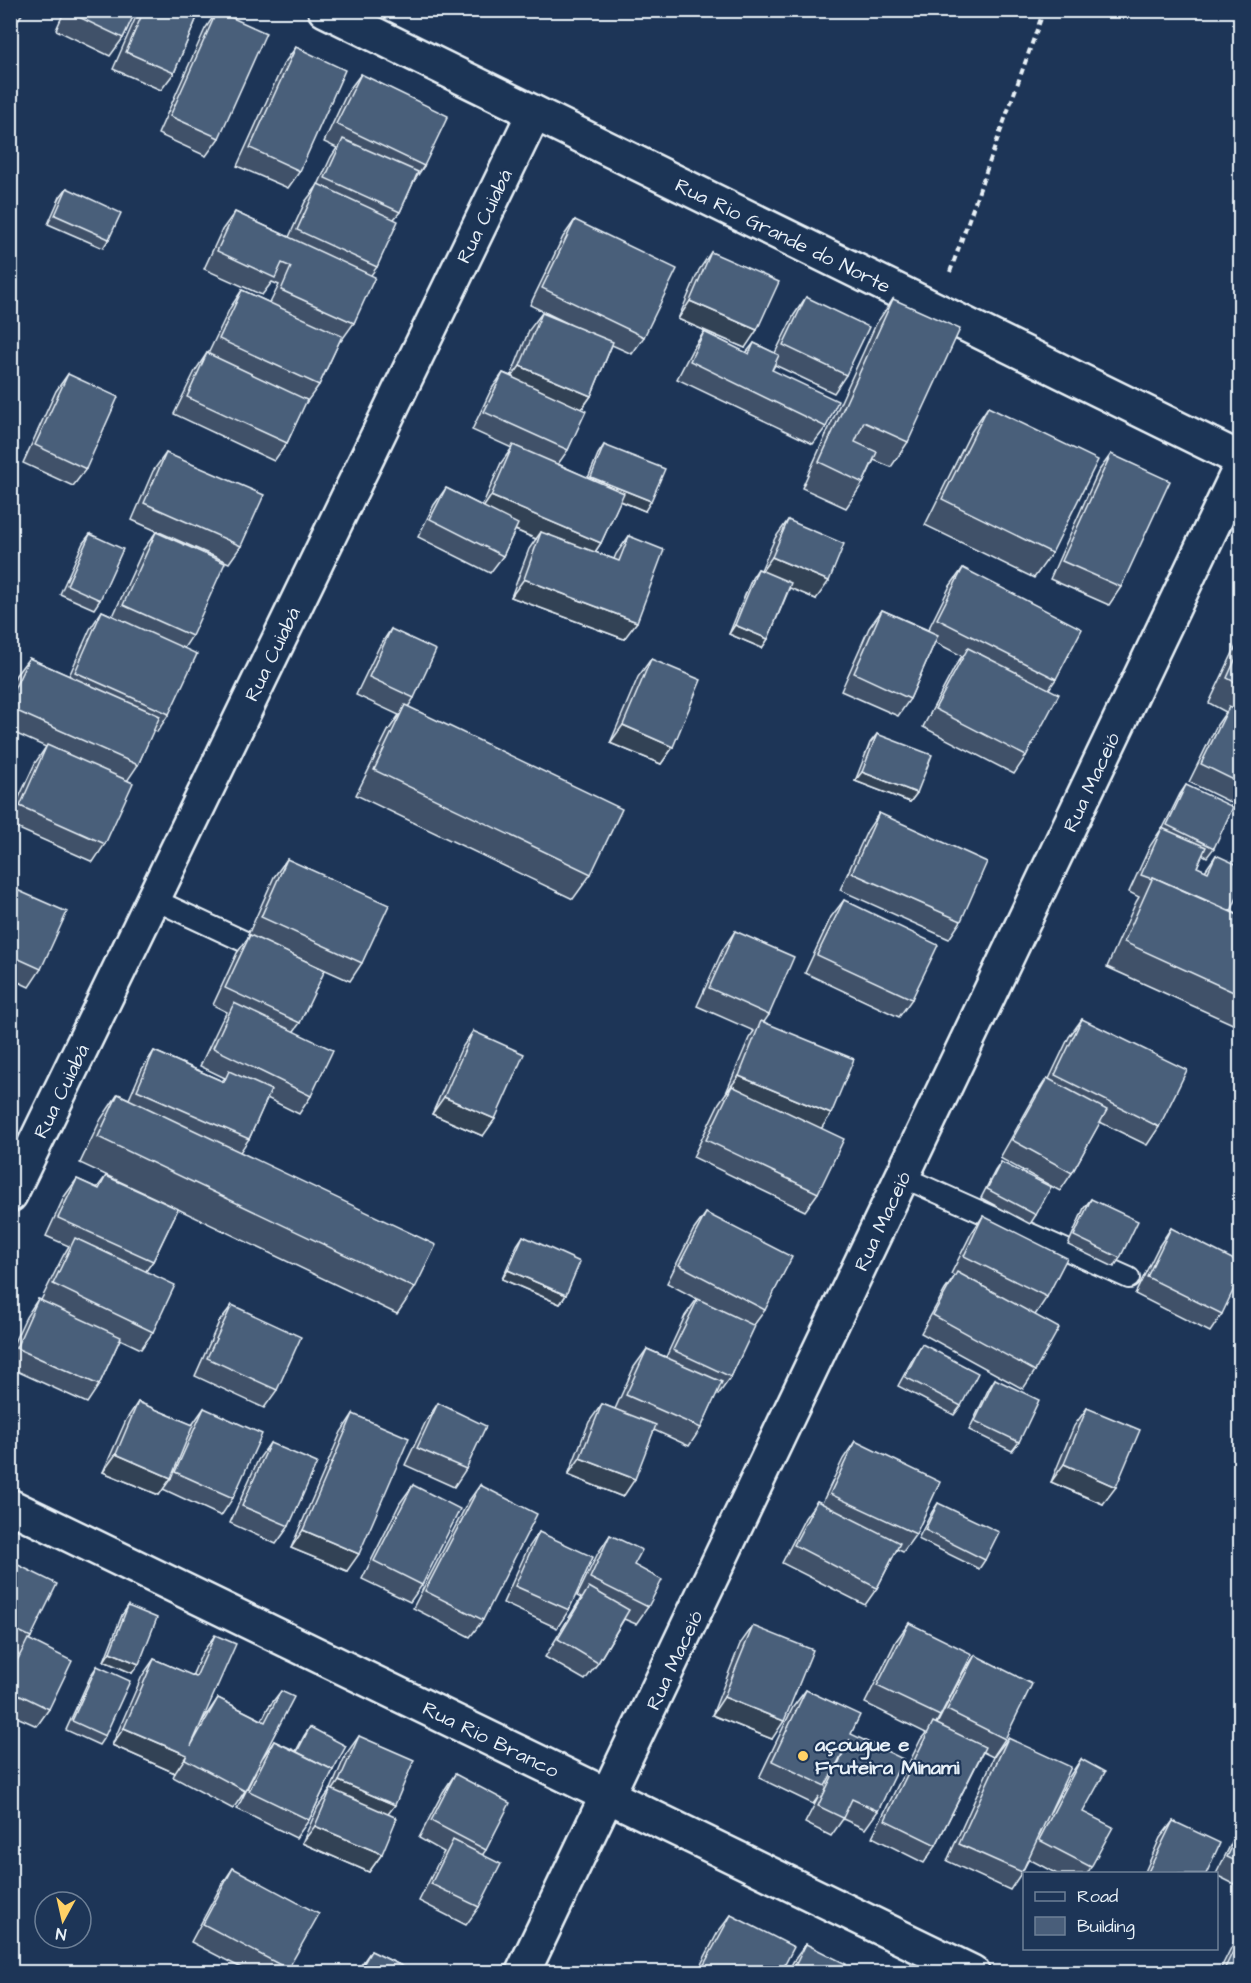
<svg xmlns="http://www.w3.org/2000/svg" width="1251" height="1983" font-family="'Architects Daughter',sans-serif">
	<rect width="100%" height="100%" fill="#1d3557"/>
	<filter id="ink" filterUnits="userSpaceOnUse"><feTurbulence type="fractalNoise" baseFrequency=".0167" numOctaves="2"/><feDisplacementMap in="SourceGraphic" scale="12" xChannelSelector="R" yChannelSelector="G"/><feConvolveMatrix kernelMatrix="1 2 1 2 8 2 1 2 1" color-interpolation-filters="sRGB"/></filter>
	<g filter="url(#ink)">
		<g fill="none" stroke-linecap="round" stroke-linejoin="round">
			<defs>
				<g id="lane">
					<polyline points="153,899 269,953"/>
					<polyline points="903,1177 1129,1278"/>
				</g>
				<g id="street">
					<polyline points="325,10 1240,459"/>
					<polyline points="10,1195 534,113"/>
					<polyline points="523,1972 1240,468"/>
				</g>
				<polyline id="secondary" points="10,1506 972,1972"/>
			</defs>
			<use href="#lane" stroke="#e8f1f8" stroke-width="24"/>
			<use href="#street" stroke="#e8f1f8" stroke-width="38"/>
			<use href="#secondary" stroke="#e8f1f8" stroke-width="38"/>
			<polyline stroke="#e8f1f8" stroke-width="4" stroke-dasharray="6 4.5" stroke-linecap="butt" points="950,272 1044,10"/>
			<use href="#lane" stroke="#1d3557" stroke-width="20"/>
			<use href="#street" stroke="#1d3557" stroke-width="33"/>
			<use href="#secondary" stroke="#1d3557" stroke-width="33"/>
		</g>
		<g fill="#3f5169" stroke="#e8f1f8" stroke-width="1.5">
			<polygon points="10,10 25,10 13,27 10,26"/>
			<polygon points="65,10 136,10 123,38 110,56 56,30"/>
			<polygon points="139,10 200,10 174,73 161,90 113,69"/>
			<polygon points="217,11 219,138 206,156 158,134 205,29"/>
			<polygon points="296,47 300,171 288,188 237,166 283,65"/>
			<polygon points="361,74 424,166 414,181 400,212 394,219 377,267 371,275 354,323 341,341 340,340 319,385 306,403 305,403 287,443 274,461 174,414 195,371 207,353 208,354 230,308 242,290 270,303 279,285 272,282 262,295 204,269 222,230 235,212 289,237 305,202 318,185 331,157 337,148 324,142 348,91"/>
			<polygon points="67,188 109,239 103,248 48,224 60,197"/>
			<polygon points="575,220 644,337 632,354 612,345 591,396 582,409 568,450 558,464 588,478 598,454 604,445 645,511 620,501 601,543 595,552 614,559 616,554 629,536 624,639 511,597 529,549 536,539 515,530 503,556 490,573 418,537 434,505 446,488 482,506 501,463 512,448 472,430 491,390 503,373 511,376 529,330 542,313 571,325 530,305 563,237"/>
			<polygon points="711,252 745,348 678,319 699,270"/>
			<polygon points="806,297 846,375 834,393 775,365 772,370 826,427 813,444 677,379 692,350 704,332 746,353 754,343 775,353 794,315"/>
			<polygon points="893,299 908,442 891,467 874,460 863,483 846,508 802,488 876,324"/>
			<polygon points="68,374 86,469 73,486 23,463 56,391"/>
			<polygon points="988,407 1052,553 1034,578 925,525 971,432"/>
			<polygon points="166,453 241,546 229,563 132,520 153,471"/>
			<polygon points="1111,454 1121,587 1109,605 1050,579 1098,472"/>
			<polygon points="788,520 816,599 790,587 768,639 762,648 729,634 752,578 758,569 761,570 775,538"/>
			<polygon points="156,532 192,636 184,648 169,714 157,732 153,730 138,765 127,781 105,844 93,862 10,825 10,817 35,763 46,747 10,731 10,688 16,675 29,658 69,676 90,629 102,611 113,616 143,550"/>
			<polygon points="90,534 100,600 94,609 60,594 83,543"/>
			<polygon points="963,568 1056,679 1049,689 1026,756 1014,774 923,727 956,665 962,656 935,642 910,699 898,716 841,691 869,628 882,610 928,630 950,586"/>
			<polygon points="391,629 414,698 408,707 591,874 573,899 356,795 388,731 399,715 356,695 379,647"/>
			<polygon points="1240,638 1240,807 1189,782 1217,725 1226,712 1209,703"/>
			<polygon points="651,659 673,747 661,764 610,743 638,677"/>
			<polygon points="877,734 917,793 910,802 855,781 870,743"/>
			<polygon points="1186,785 1214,848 1207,857 1202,854 1197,867 1205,871 1216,855 1231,911 1240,916 1240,1018 1235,1025 1107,967 1136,902 1139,897 1129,892 1150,846 1162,828 1163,828 1180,794"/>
			<polygon points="879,813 961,921 949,939 840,890 867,831"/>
			<polygon points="287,859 362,963 350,981 259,940 300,1023 294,1031 311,1096 299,1114 267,1098 249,1139 240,1152 415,1288 397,1314 178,1209 153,1261 146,1271 153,1332 141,1349 120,1339 99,1385 87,1403 10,1368 10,1351 26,1317 38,1299 41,1300 63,1256 69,1246 46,1236 64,1197 77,1179 97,1188 106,1176 172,1206 80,1163 101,1119 118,1094 129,1099 142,1069 154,1051 222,1081 225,1078 200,1066 222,1020 227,1012 213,1005 237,953 250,935 248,935 274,877"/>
			<polygon points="10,887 41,969 29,987 10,978"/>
			<polygon points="844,900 912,999 899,1017 805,973 831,917"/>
			<polygon points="735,931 769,1015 764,1022 821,1128 818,1193 805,1211 693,1157 719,1103 726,1093 749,1038 754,1031 697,1006 723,949"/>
			<polygon points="1082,1019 1159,1127 1147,1145 1100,1122 1072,1173 1060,1191 1000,1158 1035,1096 1047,1078 1049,1079 1069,1037"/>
			<polygon points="473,1031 483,1136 432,1114 461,1049"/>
			<polygon points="1001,1162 1036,1215 1030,1224 981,1198 995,1171"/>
			<polygon points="1091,1199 1120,1258 1114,1267 1068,1245 1084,1208"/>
			<polygon points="706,1213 765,1310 754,1325 731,1377 718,1395 716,1394 701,1428 689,1446 654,1430 623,1497 568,1475 589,1422 602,1404 615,1409 634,1367 647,1349 666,1357 685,1316 697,1299 667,1283 693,1231"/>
			<polygon points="983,1216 1047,1297 1035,1315 1035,1371 1023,1389 921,1333 945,1290 955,1276 951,1274 971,1234"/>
			<polygon points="1171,1228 1222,1314 1210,1332 1135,1294 1159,1246"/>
			<polygon points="523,1236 566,1295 560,1304 502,1279 517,1245"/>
			<polygon points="232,1305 277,1390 264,1408 195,1376 219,1322"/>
			<polygon points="922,1344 961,1406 954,1415 898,1386 916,1353"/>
			<polygon points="995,1379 1019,1442 1012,1451 969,1430 989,1388"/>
			<polygon points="138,1402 192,1425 204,1408 233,1498 221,1516 163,1489 163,1488 159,1495 103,1472 126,1420"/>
			<polygon points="438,1403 466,1469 454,1487 405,1465 426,1421"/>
			<polygon points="1087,1408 1103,1504 1051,1482 1074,1426"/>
			<polygon points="353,1414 347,1571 291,1548 341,1432"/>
			<polygon points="855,1441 916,1534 903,1552 897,1549 877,1588 865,1605 782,1563 805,1518 817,1501 822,1503 843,1459"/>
			<polygon points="270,1443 289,1526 276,1544 230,1523 258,1460"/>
			<polygon points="413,1485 422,1585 410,1602 362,1579 400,1503"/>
			<polygon points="480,1485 483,1620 470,1637 413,1608 468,1502"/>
			<polygon points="938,1503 985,1560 979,1569 918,1539 932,1512"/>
			<polygon points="539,1532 569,1610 557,1628 503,1603 527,1550"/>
			<polygon points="610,1535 634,1565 648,1607 636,1624 624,1619 598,1663 585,1680 545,1657 581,1598 577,1596 598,1553"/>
			<polygon points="10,1561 31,1637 29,1640 49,1709 37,1726 10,1714 10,1667 18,1654 10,1650"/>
			<polygon points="128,1606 132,1673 104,1661 122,1615"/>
			<polygon points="909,1623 940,1716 936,1723 937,1724 963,1673 975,1655 1005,1739 993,1757 983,1752 936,1845 924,1863 872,1837 921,1739 926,1733 865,1703 896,1641"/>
			<polygon points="753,1626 772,1739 712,1715 740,1644"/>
			<polygon points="215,1635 201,1723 218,1698 262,1720 268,1708 281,1691 263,1757 274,1741 296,1751 304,1736 310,1727 333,1770 309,1820 296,1838 237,1809 256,1771 245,1791 233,1809 173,1777 175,1773 112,1745 142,1676 154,1659 192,1676 202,1653"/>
			<polygon points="97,1666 105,1736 99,1745 66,1730 91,1675"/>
			<polygon points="806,1690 851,1734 878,1811 865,1829 843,1819 831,1836 805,1823 819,1796 813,1804 759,1778 793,1707"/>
			<polygon points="359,1736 388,1814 382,1854 369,1872 302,1843 318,1807 331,1789 346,1754"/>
			<polygon points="1008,1738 1051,1811 1069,1777 1081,1759 1083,1812 1091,1867 1087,1874 1057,1874 1029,1859 1022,1872 1010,1890 947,1861 995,1755"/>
			<polygon points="455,1774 486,1850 483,1854 479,1907 466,1925 419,1901 441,1857 444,1852 419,1838 443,1792"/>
			<polygon points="1173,1821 1206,1874 1144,1874 1160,1838"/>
			<polygon points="1240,1826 1240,1887 1216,1875 1216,1874"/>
			<polygon points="233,1868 288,1969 286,1972 249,1972 191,1942 221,1886"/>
			<polygon points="731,1915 781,1972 697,1972 718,1932"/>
			<polygon points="1240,1930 1240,1972 1219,1972"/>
			<polygon points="806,1944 842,1972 788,1972 793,1962"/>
			<polygon points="371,1951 414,1972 356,1972"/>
		</g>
		<g fill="#334255" stroke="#e8f1f8" stroke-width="1.5">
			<polygon points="690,301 757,330 745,348 678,319"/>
			<polygon points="520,366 591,396 578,414 507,384"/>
			<polygon points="591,477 651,501 645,511 585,486"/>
			<polygon points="491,496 601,543 589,561 541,532 536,539 479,514"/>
			<polygon points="772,557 829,581 816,599 759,575"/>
			<polygon points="524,579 637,622 624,639 511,597"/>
			<polygon points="735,625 768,639 762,648 729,634"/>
			<polygon points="623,725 673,747 661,764 610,743"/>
			<polygon points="862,772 917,793 910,802 855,781"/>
			<polygon points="739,1076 831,1114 819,1132 732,1086 726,1093"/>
			<polygon points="444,1097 495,1119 483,1136 432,1114"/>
			<polygon points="508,1270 566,1295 560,1304 502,1279"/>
			<polygon points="116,1454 171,1478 159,1495 103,1472"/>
			<polygon points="580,1458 635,1479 623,1497 568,1475"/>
			<polygon points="1064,1464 1116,1487 1103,1504 1051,1482"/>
			<polygon points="303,1530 359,1554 347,1571 291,1548"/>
			<polygon points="110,1652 139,1664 132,1673 104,1661"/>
			<polygon points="724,1697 784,1721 772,1739 712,1715"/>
			<polygon points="124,1728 187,1755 175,1773 112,1745"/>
			<polygon points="339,1781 395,1805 382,1822 327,1799"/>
			<polygon points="315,1826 382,1854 369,1872 302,1843"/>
		</g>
		<g fill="#495e7a" stroke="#e8f1f8" stroke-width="1.5">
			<polygon points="69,10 136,10 123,38 68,12"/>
			<polygon points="144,10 200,10 174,73 126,52"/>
			<polygon points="217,11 266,33 219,138 170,116"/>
			<polygon points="296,47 345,70 300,171 250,148"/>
			<polygon points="361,74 448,116 424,166 336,124"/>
			<polygon points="343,139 418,172 400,212 325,178"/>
			<polygon points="318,184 398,221 377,267 297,230"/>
			<polygon points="67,188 121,213 109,239 55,215"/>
			<polygon points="235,212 375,277 354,323 281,290 291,267 282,263 275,278 217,251"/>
			<polygon points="575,220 677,269 644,337 542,288"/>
			<polygon points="711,252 779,282 757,330 690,301"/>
			<polygon points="242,290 342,336 319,385 219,339"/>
			<polygon points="806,297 869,327 846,375 783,345"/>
			<polygon points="893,299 960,329 908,442 864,422 855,442 877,452 863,483 819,462"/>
			<polygon points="542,313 613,342 591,396 520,366"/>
			<polygon points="704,332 749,354 754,343 779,355 772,370 838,401 826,427 690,361"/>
			<polygon points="207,353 307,400 287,443 187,397"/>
			<polygon points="503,373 586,411 568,450 484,412"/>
			<polygon points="68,374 118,397 86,469 35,445"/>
			<polygon points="988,407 1098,460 1052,553 942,499"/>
			<polygon points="513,445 624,493 601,543 491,496"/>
			<polygon points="604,445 665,469 651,501 591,477"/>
			<polygon points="166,453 264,495 241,546 144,503"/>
			<polygon points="1111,454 1170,481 1121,587 1062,561"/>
			<polygon points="446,488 518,524 503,556 430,519"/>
			<polygon points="788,520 844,544 829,581 772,557"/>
			<polygon points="156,532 225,563 192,636 123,605"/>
			<polygon points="541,532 619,561 629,536 664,550 637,622 524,579"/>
			<polygon points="90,534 123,549 100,600 67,585"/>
			<polygon points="963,568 1082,629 1056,679 937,619"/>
			<polygon points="758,569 791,583 768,639 735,625"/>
			<polygon points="882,610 938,635 910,699 854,673"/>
			<polygon points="102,611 197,654 169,714 75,672"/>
			<polygon points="391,629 436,650 414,698 369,677"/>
			<polygon points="968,648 1059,694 1026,756 935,709"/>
			<polygon points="1240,649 1240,685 1227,678"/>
			<polygon points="29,658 160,716 138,765 10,708 10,698"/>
			<polygon points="651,659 701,680 673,747 623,725"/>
			<polygon points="405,705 622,809 591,874 374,770"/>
			<polygon points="1229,707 1240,713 1240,783 1201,764"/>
			<polygon points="877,734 932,755 917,793 862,772"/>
			<polygon points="47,745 133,783 105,844 20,806"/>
			<polygon points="1186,785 1233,807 1214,848 1167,825"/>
			<polygon points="879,813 987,862 961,921 852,873"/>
			<polygon points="1162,828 1206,847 1197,867 1208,872 1216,855 1240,866 1240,891 1231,911 1153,877 1152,879 1141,875"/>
			<polygon points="287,859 389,905 362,963 261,917"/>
			<polygon points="1153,877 1240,916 1240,995 1124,942"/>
			<polygon points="10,887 67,912 41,969 10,955"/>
			<polygon points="844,900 938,945 912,999 817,955"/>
			<polygon points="735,931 794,957 769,1015 709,988"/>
			<polygon points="250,935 325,970 300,1023 225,988"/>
			<polygon points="234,1003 333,1050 311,1096 213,1048"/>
			<polygon points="1082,1019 1187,1070 1159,1127 1055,1075"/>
			<polygon points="761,1021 854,1059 831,1114 739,1076"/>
			<polygon points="473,1031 524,1054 495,1119 444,1097"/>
			<polygon points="154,1051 224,1082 229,1071 271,1090 249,1139 137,1090"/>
			<polygon points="1047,1078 1107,1110 1072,1173 1012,1140"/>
			<polygon points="732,1086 844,1139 818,1193 706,1140"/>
			<polygon points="118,1094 436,1245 415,1288 98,1137"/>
			<polygon points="1001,1162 1051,1187 1036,1215 987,1189"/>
			<polygon points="106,1176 178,1209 153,1261 58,1218 77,1179 99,1189"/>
			<polygon points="1091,1199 1138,1221 1120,1258 1074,1236"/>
			<polygon points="706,1213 792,1257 765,1310 679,1265"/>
			<polygon points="983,1216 1067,1258 1047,1297 964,1256"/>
			<polygon points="1171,1228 1240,1263 1240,1276 1222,1314 1147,1277"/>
			<polygon points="523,1236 580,1262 566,1295 508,1270"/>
			<polygon points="75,1238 175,1285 153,1332 53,1284"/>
			<polygon points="957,1272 1059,1328 1035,1371 933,1315"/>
			<polygon points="38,1299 121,1337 99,1385 16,1348"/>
			<polygon points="698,1299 755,1326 731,1377 673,1350"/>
			<polygon points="232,1305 301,1337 277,1390 207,1358"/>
			<polygon points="922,1344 978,1373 961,1406 905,1377"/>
			<polygon points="647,1349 722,1382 701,1428 626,1395"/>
			<polygon points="995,1379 1039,1400 1019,1442 975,1421"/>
			<polygon points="138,1402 193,1425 171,1478 116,1454"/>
			<polygon points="438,1403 486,1426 466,1469 417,1448"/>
			<polygon points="602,1404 656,1425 635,1479 580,1458"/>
			<polygon points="204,1408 262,1434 233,1498 175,1472"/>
			<polygon points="1087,1408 1140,1430 1116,1487 1064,1464"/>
			<polygon points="353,1414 409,1438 359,1554 303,1530"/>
			<polygon points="855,1441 940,1482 916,1534 830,1494"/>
			<polygon points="270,1443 317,1463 289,1526 242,1506"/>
			<polygon points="413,1485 460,1509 422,1585 374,1561"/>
			<polygon points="480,1485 537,1514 483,1620 425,1591"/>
			<polygon points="817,1501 900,1543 877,1588 794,1545"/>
			<polygon points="938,1503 999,1532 985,1560 925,1530"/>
			<polygon points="539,1532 593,1557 569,1610 515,1586"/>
			<polygon points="610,1535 642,1550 634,1565 662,1580 648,1607 590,1578"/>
			<polygon points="10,1561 57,1584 31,1637 10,1627"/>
			<polygon points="589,1587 629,1610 598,1663 558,1639"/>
			<polygon points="128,1606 157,1618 139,1664 110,1652"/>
			<polygon points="909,1623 972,1654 940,1716 877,1686"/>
			<polygon points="753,1626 813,1650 784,1721 724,1697"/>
			<polygon points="215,1635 236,1644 191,1746 218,1698 265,1722 281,1691 294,1697 245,1791 185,1759 187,1755 124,1728 154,1659 196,1677"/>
			<polygon points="28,1639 72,1661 49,1709 10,1690 10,1675"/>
			<polygon points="975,1655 1032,1684 1005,1739 947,1710"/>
			<polygon points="97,1666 130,1681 105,1736 72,1721"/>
			<polygon points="806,1690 860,1715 851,1734 903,1759 878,1811 852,1799 843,1818 818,1806 850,1739 825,1786 772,1761"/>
			<polygon points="933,1722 985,1747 936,1845 885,1820"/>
			<polygon points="310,1727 346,1746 333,1770 297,1752"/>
			<polygon points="359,1736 414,1760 395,1805 339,1781"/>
			<polygon points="1008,1738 1071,1767 1022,1872 959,1844"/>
			<polygon points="274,1741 333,1770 309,1820 249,1791"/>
			<polygon points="1081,1759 1105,1772 1083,1812 1113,1827 1091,1867 1039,1840"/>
			<polygon points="455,1774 510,1803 486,1850 431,1821"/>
			<polygon points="331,1789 397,1818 382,1854 315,1826"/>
			<polygon points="1173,1821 1220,1843 1206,1874 1147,1874"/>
			<polygon points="1240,1831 1240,1863 1227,1857"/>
			<polygon points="453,1840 501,1864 479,1907 431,1884"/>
			<polygon points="233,1868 319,1914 288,1969 203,1924"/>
			<polygon points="731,1915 794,1947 781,1972 700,1972"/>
			<polygon points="1240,1937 1240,1972 1223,1972"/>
			<polygon points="806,1944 846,1964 842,1972 792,1972"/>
			<polygon points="371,1951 414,1972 359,1972"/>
			<polygon points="82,1967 95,1972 80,1972"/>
			<polygon points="873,1969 880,1972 871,1972"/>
		</g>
	</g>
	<circle fill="#ffd166" stroke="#1d3557" stroke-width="2" cx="803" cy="1756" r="6"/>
	<g text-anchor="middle" stroke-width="4.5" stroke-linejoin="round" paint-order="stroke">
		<g font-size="20" fill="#e8f1f8" stroke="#1d3557">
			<text transform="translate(484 216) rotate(-64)" y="7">Rua Cuiabá</text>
			<text transform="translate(783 235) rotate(26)" y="7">Rua Rio Grande do Norte</text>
			<text transform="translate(272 654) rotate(-64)" y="7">Rua Cuiabá</text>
			<text transform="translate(1091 782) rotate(-65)" y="7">Rua Maceió</text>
			<text transform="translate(61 1091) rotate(-64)" y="7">Rua Cuiabá</text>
			<text transform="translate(882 1221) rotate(-65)" y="7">Rua Maceió</text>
			<text transform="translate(674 1660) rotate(-65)" y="7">Rua Maceió</text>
			<text transform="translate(491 1739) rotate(26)" y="7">Rua Rio Branco</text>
		</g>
		<g font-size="20" font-weight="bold" fill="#e8f1f8" stroke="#1d3557" text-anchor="start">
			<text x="815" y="1751">açougue e<tspan x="815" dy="23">Fruteira Minami</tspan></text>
		</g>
	</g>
	<rect width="1251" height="1983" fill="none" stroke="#1d3557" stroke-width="36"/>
	<rect x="18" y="18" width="1215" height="1947" fill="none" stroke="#e8f1f8" stroke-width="2" filter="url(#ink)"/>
	<rect x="1023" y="1872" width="195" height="78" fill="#1d3557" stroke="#6e8097" stroke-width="1.5"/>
	<rect x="1035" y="1892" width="30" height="9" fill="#1d3557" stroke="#6e8097" stroke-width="1.5"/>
	<text x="1077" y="1902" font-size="18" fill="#e8f1f8">Road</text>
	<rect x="1035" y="1917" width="30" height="18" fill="#495e7a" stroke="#6e8097" stroke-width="1.5"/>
	<text x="1077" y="1932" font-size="18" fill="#e8f1f8">Building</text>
	<g transform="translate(63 1920) rotate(188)"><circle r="28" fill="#1d3557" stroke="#6e8097" stroke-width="1.5"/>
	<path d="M0-4.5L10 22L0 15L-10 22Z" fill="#ffd166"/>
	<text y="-9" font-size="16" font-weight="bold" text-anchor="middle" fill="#e8f1f8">N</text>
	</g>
</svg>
